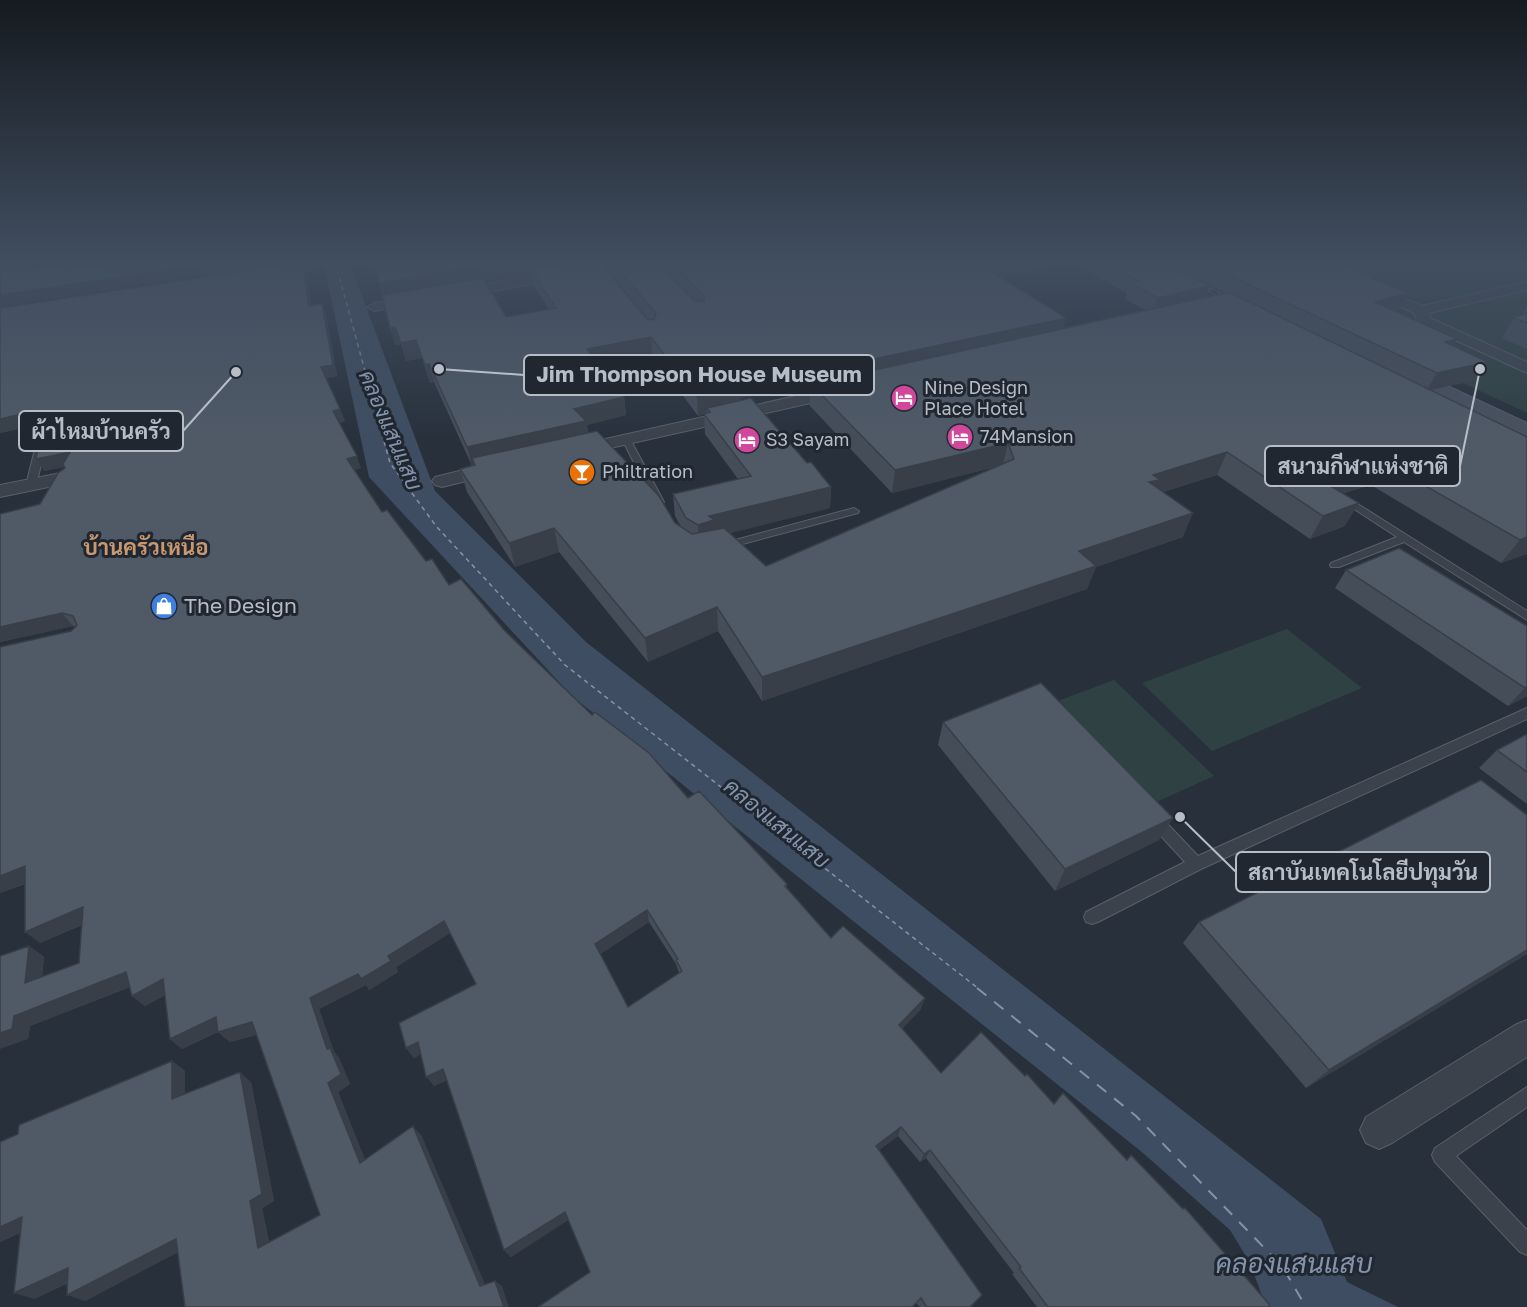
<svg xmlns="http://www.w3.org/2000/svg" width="1527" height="1307" font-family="'Golos Text',Sarabun,sans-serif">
	<rect width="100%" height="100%" fill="#27303b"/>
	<g fill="#2f4142">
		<polygon points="172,261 268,261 269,270 196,281 200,263"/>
		<polygon points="1203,261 1527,261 1527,413"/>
		<polygon points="1287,629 1362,688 1212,751 1142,683"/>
		<polygon points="1114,680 1214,776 1152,804 1055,702"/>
	</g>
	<polygon fill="#3f4d62" points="323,261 349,261 435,491 586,642 1321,1219 1347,1282 1398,1307 1266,1307 1250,1263 1230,1230 1143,1153 572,696 369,477"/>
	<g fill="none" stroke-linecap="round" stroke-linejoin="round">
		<polyline stroke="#8293ab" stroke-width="1.5" stroke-dasharray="4.5 4" stroke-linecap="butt" points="335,261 390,463 436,526 565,665 979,989"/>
		<polyline stroke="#8293ab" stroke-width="2" stroke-dasharray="12 10" stroke-linecap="butt" points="977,988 1136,1116 1282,1266 1306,1307"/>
		<defs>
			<g id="lane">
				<polygon points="626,436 630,439 664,502 662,504 659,505 654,502 622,439"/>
				<polygon points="41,442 46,445 36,485 31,488 28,487 26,485 36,445"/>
				<polygon points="1345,496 1527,611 1527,620 1404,542 1339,567 1331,567 1330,565 1331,563 1397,537 1342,501 1340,499"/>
				<polygon points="854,508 859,511 858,513 724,549 719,546 720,544"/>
				<polygon points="1527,708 1527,719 1201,869 1098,922 1092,924 1086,922 1084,917 1086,912 1185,862 1149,823 1147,819 1149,815 1154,813 1159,815 1198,856"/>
				<polygon points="1527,1087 1527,1107 1456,1156 1527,1230 1527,1255 1520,1252 1435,1162 1432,1155 1435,1148"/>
			</g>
			<g id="street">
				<polygon points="312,261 326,261 327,264 321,268 272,275 265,271 272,267"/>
				<polygon points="617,261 648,261 642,265 458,297 451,293 458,289"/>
				<polygon points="1527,282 1527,290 1429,313 1430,318 1527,362 1527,373 1418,323 1414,313 1366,291 1368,288 1378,288 1422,306"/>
				<polygon points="415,296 422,300 420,303 374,311 367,307 374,303"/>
				<polygon points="840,386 848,391 846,395 579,455 573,454 570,450 573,446 579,445"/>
				<polygon points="492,463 499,465 501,469 499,473 442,487 435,485 432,481 435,477"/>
				<polygon points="61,473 68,475 71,479 68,483 0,497 0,485"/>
				<polygon points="1527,1020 1527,1057 1392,1143 1379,1149 1366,1143 1360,1130 1366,1117 1515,1025"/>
			</g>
			<polygon id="secondary" points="1398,363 1527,423 1527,439 1390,375 1387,370 1390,365"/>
		</defs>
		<use href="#lane" stroke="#59606a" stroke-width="2"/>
		<use href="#street" stroke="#59606a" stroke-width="2"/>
		<use href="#secondary" stroke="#59606a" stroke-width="2"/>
		<use href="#lane" fill="#3b424c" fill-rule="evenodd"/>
		<use href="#street" fill="#3b424c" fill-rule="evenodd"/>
		<use href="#secondary" fill="#49515e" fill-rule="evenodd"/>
		<defs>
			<polyline id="rail" points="1196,283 1233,301"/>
		</defs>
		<use href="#rail" stroke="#626b77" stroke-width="4.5"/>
		<use href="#rail" stroke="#202731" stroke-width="3" stroke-dasharray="8" stroke-linecap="butt"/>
	</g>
	<g fill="#454d59" fill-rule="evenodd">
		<path d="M371,261h231l-3,1 48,57 2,1 -40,-47 -1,-12h550l52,25 -4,11 19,-4 -65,-32h172l76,32 -8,16 -5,2 62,28 -4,6 35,17 -11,18 -46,10 96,47v117l-26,9 -130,-78 -28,8 2,33 -35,13 -93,-64 -54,17 20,45 -87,30 -9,22 -325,112 -44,-70 -70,31 -89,-110 -44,15 -48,-75 -7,-23 12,-3 -38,-84 -4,1 -8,-25 -16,3 -5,-17 -6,1 -18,-71zM1071,263l56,30 -2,6 20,11 -82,18 -63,-51zM531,274l3,12 15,23 -43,8 -20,-36zM652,354l46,62 6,-2 1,20 33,45 -65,15 2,22 6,11 -6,-4 -87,-90 -1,-8 39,-10 -2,-18 -25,-32zM792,387l6,6 12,-2v15l82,87 103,-26 -229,99 -36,-33 100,-25 1,-21 -90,-86v-3z"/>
		<path d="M303,262l4,10 4,34 11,-2 4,11 11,61 -11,2 19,43 -6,2 22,45 -7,2 28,42 44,49 23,24 56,46 87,84 195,169v4l44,50 90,71 -19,20 39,44 84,3 245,231h-233l-25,-33 2,-1 -88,-115 -6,4 -22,-26 -19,14 91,157h-50l-3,-3 -327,-32 -22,-52 -57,37 -7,-7 -57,-170 -13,6 -13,-32 -7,4 -8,-10 70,-64 -26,-51 -54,34 2,5 -29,18 -3,-5 -47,24 15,43 5,6 11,26 -12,8 27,68 56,-25 64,150 17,1 -324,-34 -93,49 -17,-18 -34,16 -14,-66 -20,9v-100l18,-8 154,-73 13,10v23l66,-12 23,119 -12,7 7,34 51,-27 -64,-180 -26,7 -12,-10 -36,17 -12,-10 -5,-44 -20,11 -13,-10 -2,-9 -100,39 -2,13 1,-93 15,11 -2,20 37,-14 3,-38 -42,18 -15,-59 -25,9 71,-262 4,-4 -2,-1 -73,16v-128l40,-10 25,-36 -1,-1 -20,4 -4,-32 -12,7 -6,-18 -22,5v-125zM649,922l27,42 3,9 -51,34 -28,-53z"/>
		<polygon points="1527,306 1527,349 1502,338 1514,318 1522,315 1522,314"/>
		<polygon points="1346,570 1527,626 1527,696 1508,706 1335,588"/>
		<polygon points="943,722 1159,840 1055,891 938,745"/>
		<polygon points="1527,734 1527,804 1479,768 1497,750"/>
		<polygon points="1527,815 1527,954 1306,1088 1183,943 1199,922"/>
	</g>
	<g fill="#383f48">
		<polygon points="22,261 31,261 24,281 18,271"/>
		<polygon points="207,261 210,261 212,274 0,307 0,295"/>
		<polygon points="262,261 295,261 264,266"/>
		<polygon points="507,261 601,261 533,273 531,270 531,274 384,299 379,283"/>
		<polygon points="1000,261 1071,261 1071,263 979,281 981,265"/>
		<polygon points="303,262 307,272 313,317 309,306"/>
		<polygon points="1210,286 1204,303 1153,314 1158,298"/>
		<polygon points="1408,293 1400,309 1367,318 1375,302"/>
		<polygon points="322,304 326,315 337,376 325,378 321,367"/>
		<polygon points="1066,318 1062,335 811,384 810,391 798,393 799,375"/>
		<polygon points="395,327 401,344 395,345 390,328"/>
		<polygon points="651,337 652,354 590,367 587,349"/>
		<polygon points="1457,339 1446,356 1445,342"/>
		<polygon points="416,340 422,358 406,361 401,343"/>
		<polygon points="1488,362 1477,380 1426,391 1437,373"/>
		<polygon points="429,364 434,382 430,383 425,365"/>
		<polygon points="793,369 792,387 741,398 741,406 707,408 707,414 698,416 697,397 735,381"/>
		<polygon points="624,397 626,415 587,425 589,440 472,458 474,466 472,466 467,447 574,409"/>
		<polygon points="340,409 345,421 337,423 333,411"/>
		<polygon points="26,413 34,425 0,433 0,419"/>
		<polygon points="32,427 40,439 28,446 20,434"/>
		<polygon points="1008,443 1003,465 892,493 895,470"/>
		<polygon points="70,452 78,464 44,471 36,459"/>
		<polygon points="1227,452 1217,475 1154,495 1149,482 1153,475"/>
		<polygon points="357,456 361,468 352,471 347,459"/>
		<polygon points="1384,462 1371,485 1310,504 1322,481"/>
		<polygon points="831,487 830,508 715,537 699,547 698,525 709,516"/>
		<polygon points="1359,503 1345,526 1310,539 1323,516"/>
		<polygon points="1193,513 1183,537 1096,567 1087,589 762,701 762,677 1079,551"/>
		<polygon points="554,528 559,552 515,567 509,543"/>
		<polygon points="1527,537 1527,554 1501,563 1520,540"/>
		<polygon points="717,607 718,631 648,662 645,638"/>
		<polygon points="62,613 73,626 0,642 0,627"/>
		<polygon points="1527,686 1527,696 1508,706 1525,688"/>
		<polygon points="1173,818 1159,840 1055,891 1065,869"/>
		<polygon points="25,866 39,878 0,893 0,876"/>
		<polygon points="83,907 97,918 40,943 25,932"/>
		<polygon points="647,910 649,922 599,955 595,944"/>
		<polygon points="444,921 450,933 396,967 398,972 369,990 366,985 319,1009 334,1052 339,1058 350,1084 338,1092 369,1171 360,1163 328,1083 327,1049 310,998 388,956"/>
		<polygon points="29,946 44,957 40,994 25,983"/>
		<polygon points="1527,950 1527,954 1306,1088 1329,1070"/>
		<polygon points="126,972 139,983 30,1026 28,1039 0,1049 0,1033 14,1016"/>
		<polygon points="163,979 175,990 145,1006 132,996"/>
		<polygon points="925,998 921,1009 896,1035 899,1025"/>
		<polygon points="216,1017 252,1022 263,1033 230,1042 218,1032 182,1049 170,1039"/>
		<polygon points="418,1042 425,1052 414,1058 406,1048"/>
		<polygon points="172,1061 185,1071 185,1108 172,1099"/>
		<polygon points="443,1069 450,1078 434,1086 426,1077"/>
		<polygon points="240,1072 251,1082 274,1201 262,1208 271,1254 258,1248 250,1201"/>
		<polygon points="413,1126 421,1135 488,1292 480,1286"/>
		<polygon points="901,1127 898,1136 874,1154 876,1146"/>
		<polygon points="930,1150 926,1158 920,1162 924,1154"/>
		<polygon points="565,1212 570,1219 511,1257 504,1250"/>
		<polygon points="22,1217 40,1224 0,1242 0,1227"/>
		<polygon points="176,1239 191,1245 85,1301 67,1295"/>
		<polygon points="68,1268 86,1274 34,1299 14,1293"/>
		<polygon points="495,1281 502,1286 509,1307 504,1307"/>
	</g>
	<g fill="#505a67" stroke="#383f48" stroke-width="1.5" fill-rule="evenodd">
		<polygon points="0,261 22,261 18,271 75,263 74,267 92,264 96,266 129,261 207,261 208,264 0,295"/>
		<polygon points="373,261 507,261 379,283"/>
		<polygon points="582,261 599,261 647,319 654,320 656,313 611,261 657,261 694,301 704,301 704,296 671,261 1000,261 981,265 1066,318 799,375 793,369 735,381 740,388 697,397 651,337 587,349 624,397 574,409 586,421 467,447 429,364 425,365 416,340 401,343 395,327 390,328 382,295 483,278 506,317 556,308 531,270"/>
		<polygon points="1101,261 1158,261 1210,286 1158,298 1130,283 1140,281"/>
		<polygon points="1198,261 1332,261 1408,293 1375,302 1457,339 1445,342 1488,362 1437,373"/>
		<path d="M303,262l6,44 13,-2 11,61 -12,2 19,42 -7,2 24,45 -10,3 35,53 5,-2 39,51 6,-2 17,26 12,-6 44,52 87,84 3,-3 54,41 39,45 11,-7 88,93 -2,2 46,52 12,-12 82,72 -26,27 42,48 40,-41 44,44 2,-2 27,30 9,-11 64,67 4,-5 52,54 2,-1 84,96 1,3h-222l-29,-39 2,-1 -91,-117 -6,4 -23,-27 -25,19 106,149 -12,12h-43l-6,-9 -9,9h-374l52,-35 -25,-60 -61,38 -61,-181 -17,8 -8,-35 -12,6 -7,-25 77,-39 -32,-63 -56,35 3,5 -30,18 -3,-5 -48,24 17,51 3,-1 11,26 -13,9 32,80 53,-37 67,160 15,-5 9,26h-319l-9,-68 -109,56 1,-27 -54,25 8,-76 -22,10v-85l18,-8 1,-9 153,-64v38l68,-27 22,122 -12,7 8,47 62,-33 -68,-193 -34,10 -2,-15 -46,22 -7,-60 -31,17 -6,-24 -112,44 -2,13 -12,4v-77l29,-10 -4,37 54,-20 4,-56 -58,25v-66l-25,10v-229l71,-16 6,-6 -4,-9 -11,-3 -62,14v-113l40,-10 18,-31 7,-5 -2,-4 7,-12 -34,7 6,-30 -10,-2 -12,7 6,-21 -26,6v-111zM647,910l31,49 -2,1 6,11 -54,36 -33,-63z"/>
		<polygon points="1229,292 1527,437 1527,537 1520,540 1384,462 1322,481 1359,503 1323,516 1227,452 1153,475 1160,480 1149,482 1193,513 1079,551 1096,566 762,677 717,607 645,638 554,528 509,543 460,469 475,465 472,458 597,431 659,496 675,523 692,534 724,528 766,566 1014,459 1008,443 895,470 811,384"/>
		<polygon points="1527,313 1527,323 1514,318"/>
		<polygon points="751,398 807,463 811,462 831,487 709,516 714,520 698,525 686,518 673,494 751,476 704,414 710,412 707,408"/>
		<polygon points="1399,548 1527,626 1527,686 1525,688 1346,570"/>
		<polygon points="1041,683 1173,818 1065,869 943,722"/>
		<polygon points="1527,734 1527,772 1497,750"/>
		<polygon points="1481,780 1527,815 1527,950 1329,1070 1199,922"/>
	</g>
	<linearGradient id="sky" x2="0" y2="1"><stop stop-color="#151a20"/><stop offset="0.59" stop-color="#414e60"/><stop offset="1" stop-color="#414e60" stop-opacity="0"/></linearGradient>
	<rect width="1527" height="444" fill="url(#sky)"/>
	<defs>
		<symbol id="hotel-disc" viewBox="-11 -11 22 22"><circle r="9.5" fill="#d1479c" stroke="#202731"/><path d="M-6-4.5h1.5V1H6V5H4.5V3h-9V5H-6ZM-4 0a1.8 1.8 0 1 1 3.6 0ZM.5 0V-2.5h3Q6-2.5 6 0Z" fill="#fff"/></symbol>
		<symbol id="bar-disc" viewBox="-11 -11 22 22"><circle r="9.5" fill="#e8710a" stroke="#202731"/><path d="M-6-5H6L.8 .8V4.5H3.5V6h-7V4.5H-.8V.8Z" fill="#fff"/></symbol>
		<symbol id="shop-disc" viewBox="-11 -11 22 22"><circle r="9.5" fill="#3f7fe0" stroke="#202731"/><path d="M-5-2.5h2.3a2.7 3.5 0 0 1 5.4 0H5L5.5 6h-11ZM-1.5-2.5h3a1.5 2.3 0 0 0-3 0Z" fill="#fff"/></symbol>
	</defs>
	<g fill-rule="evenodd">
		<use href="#hotel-disc" x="889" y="383" width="30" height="30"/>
		<use href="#hotel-disc" x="945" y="422" width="30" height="30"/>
		<use href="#hotel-disc" x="732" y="425" width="30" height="30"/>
		<use href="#bar-disc" x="567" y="457" width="30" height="30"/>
		<use href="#shop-disc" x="149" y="591" width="30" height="30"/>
	</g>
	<g text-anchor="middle" stroke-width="6" stroke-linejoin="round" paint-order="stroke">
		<g font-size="18" fill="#b7bdc7" stroke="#202731" text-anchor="start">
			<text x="924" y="394">Nine Design<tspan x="924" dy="21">Place Hotel</tspan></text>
			<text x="980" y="443">74Mansion</text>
			<text x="766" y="446">S3 Sayam</text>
			<text x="602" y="478">Philtration</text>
		</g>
		<g font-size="21" fill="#b7bdc7" stroke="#202731" text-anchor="start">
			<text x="184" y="613">The Design</text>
		</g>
		<g font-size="22" font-style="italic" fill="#8293ab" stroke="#202731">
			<text transform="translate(391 430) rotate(67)" y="8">คลองแสนแสบ</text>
			<text transform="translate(777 823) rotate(39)" y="8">คลองแสนแสบ</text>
		</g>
		<g font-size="22" font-weight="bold" fill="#c99870" stroke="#202731">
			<text x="146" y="555">บ้านครัวเหนือ</text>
		</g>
		<g font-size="27" font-style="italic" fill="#8293ab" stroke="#202731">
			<text x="1294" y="1273">คลองแสนแสบ</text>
		</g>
	</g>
	<path fill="none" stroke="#b7bdc7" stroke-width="2" d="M439 369L524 375M236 372L183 431M1480 369L1460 466M1180 817L1236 872"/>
	<g fill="#b7bdc7" stroke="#202731" stroke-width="2">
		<circle cx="439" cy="369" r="6"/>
		<circle cx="236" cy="372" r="6"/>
		<circle cx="1480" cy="369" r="6"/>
		<circle cx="1180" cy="817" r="6"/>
	</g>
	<g fill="#202731" stroke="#b7bdc7" stroke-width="2">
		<rect x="524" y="355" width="350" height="40" rx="6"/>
		<rect x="19" y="411" width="164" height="40" rx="6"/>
		<rect x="1265" y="446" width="195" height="40" rx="6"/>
		<rect x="1236" y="852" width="254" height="40" rx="6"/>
	</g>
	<g font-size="22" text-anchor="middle" font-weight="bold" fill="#b7bdc7">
		<text x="699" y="382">Jim Thompson House Museum</text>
		<text x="101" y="439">ผ้าไหมบ้านครัว</text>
		<text x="1363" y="474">สนามกีฬาแห่งชาติ</text>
		<text x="1363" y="880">สถาบันเทคโนโลยีปทุมวัน</text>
	</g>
</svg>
